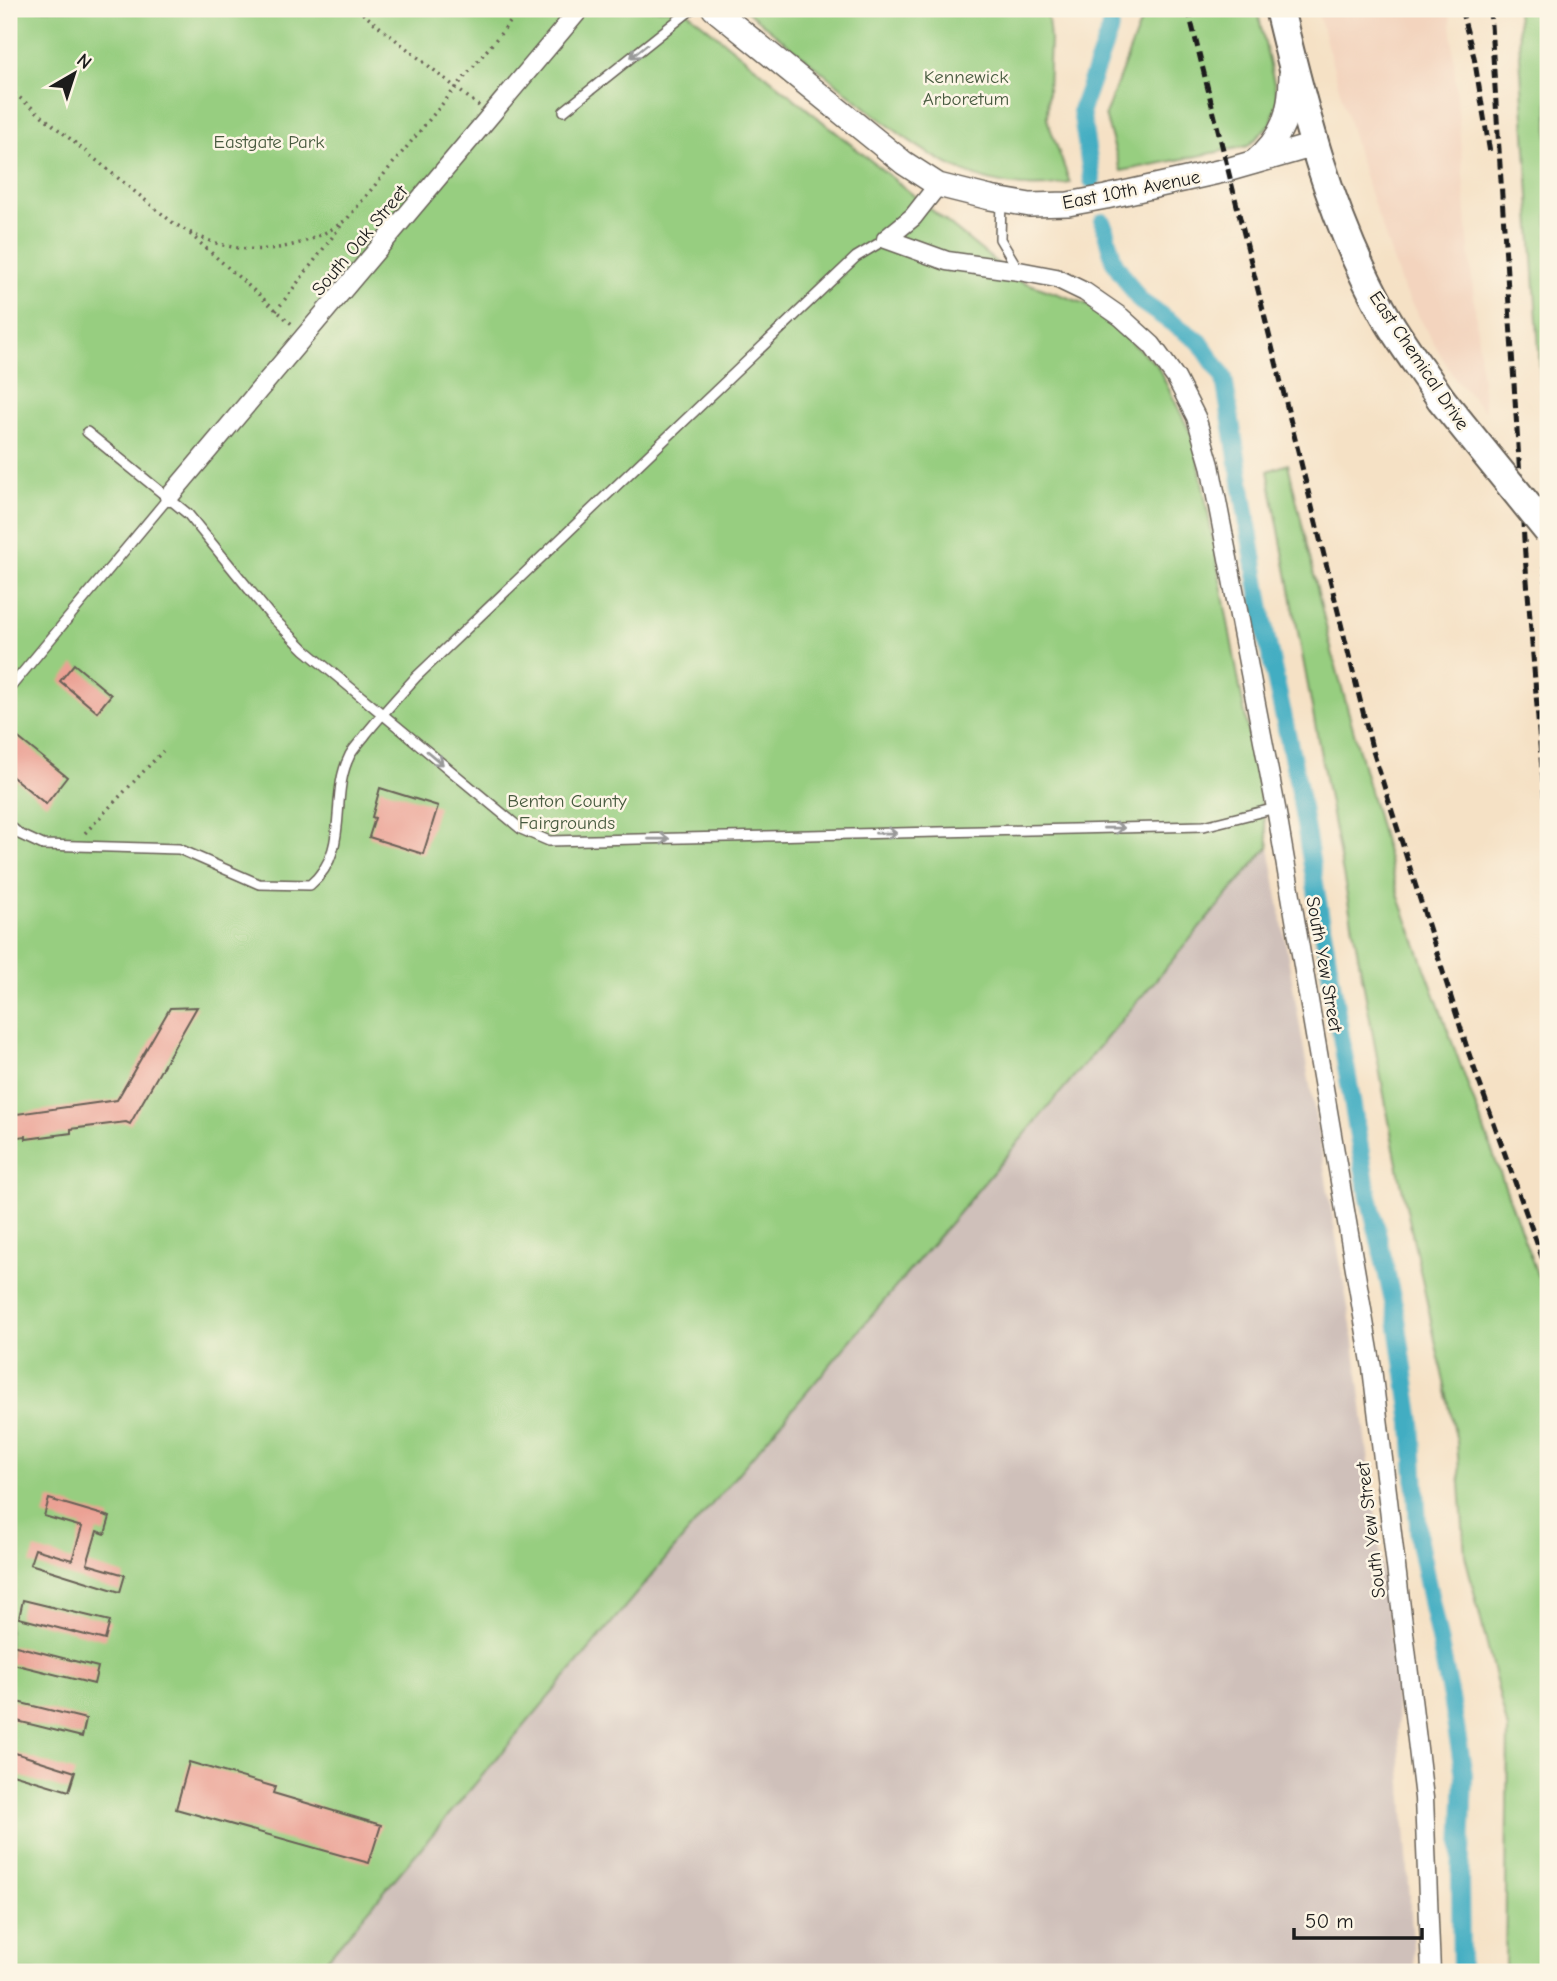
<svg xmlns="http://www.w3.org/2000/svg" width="1557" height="1981" font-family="'Comic Neue',sans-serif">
	<rect width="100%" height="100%" fill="#fcf5e5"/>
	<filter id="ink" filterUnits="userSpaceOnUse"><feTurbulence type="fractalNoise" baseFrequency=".0143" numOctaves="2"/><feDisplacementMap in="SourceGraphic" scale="14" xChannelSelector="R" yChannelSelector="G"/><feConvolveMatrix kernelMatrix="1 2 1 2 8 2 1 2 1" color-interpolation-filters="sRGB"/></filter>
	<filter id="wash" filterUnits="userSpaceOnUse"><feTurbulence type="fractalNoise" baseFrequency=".00686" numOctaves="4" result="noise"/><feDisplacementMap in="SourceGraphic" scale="28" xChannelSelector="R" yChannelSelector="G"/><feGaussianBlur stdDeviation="1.57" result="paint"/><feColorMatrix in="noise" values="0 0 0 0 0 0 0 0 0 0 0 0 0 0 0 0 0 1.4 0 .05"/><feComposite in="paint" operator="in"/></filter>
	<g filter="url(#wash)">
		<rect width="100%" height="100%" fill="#f5e1c5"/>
		<polygon fill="#f3d4be" points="1317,9 1450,9 1468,238 1485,412 1453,376 1403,289 1363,172"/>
		<polygon fill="#cfc0ba" points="1269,846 1354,1342 1393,1654 1415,1972 316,1972"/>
		<g fill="#97ce80" stroke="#5a754e" stroke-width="2">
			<polygon points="9,9 684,9 1018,280 1089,305 1157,365 1195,442 1269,846 316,1972 9,1972"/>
			<path d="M744,9h303l3,30 -3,80 23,64c-92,18 -155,-36 -221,-89 -35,-29 -70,-57 -105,-85z"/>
			<polygon points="1143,9 1257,9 1278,100 1271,124 1248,146 1121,171 1105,115 1144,13"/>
			<polygon points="1517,9 1548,9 1548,493 1548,492"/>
			<polygon points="1288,464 1331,648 1399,897 1548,1304 1548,1972 1505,1972 1508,1730 1465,1555 1457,1442 1396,1159 1268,471"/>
		</g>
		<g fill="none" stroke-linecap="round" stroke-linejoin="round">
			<g stroke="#43adc2" stroke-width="18">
				<polyline points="1092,180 1081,110 1109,32 1113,9"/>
				<polyline points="1103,222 1114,262 1140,301 1200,342 1224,378 1266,635 1298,784 1366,1183 1397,1319 1412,1423 1419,1542 1451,1698 1464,1775 1460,1880 1461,1972"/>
			</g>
		</g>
		<g id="blocks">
			<g fill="#eba194">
				<polygon points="74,664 111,695 97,712 60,681"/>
				<polygon points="16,736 67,777 46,804 9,774 9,745"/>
				<polygon points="380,788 438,806 423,854 369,837 375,818 372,817"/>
				<polygon points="197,1007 130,1124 126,1122 71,1129 71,1133 26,1139 26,1136 9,1138 9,1115 117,1100 170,1008"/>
				<polygon points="49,1499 110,1517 105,1534 97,1531 87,1564 125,1575 120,1592 30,1564 35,1549 72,1560 82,1527 44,1516"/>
				<polygon points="23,1600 110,1621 105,1640 19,1618"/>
				<polygon points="12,1645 98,1667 94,1684 9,1663"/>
				<polygon points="9,1700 86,1719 82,1737 9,1719"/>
				<polygon points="9,1751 75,1772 69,1791 9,1773"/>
				<polygon points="189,1762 275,1787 273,1793 381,1825 369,1863 176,1809"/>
			</g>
		</g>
	</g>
	<g filter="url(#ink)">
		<use href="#blocks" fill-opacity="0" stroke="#686157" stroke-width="2"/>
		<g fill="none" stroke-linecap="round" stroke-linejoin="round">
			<defs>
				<g id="service">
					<polyline points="564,111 692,9"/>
					<polyline points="1001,201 1000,239 1018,269"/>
					<polyline points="87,432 188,514 270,615 305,650 521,829 549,841 1204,826 1276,808"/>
					<polyline points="9,689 169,497"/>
					<path d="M9,825l10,9 24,11 136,4 80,35 51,1c42,-35 18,-88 40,-130 4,-7 11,-14 16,-21 16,-20 33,-38 50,-57l440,-420 30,-18"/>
				</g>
				<g id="minor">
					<polyline points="938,185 913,217 886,239 947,261 1019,271 1056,278 1085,292 1121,317 1152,345 1176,378 1196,417 1210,465 1276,808 1372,1368 1424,1798 1431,1972"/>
					<polyline points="169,497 580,9"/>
				</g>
				<g id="tertiary">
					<polyline points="714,9 904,163 938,185 990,198 1030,205 1068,204 1106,197 1227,170 1314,145"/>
					<path d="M1254,162c29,-24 37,-50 37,-87"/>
				</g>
				<path id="primary" d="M1279,9c25,103 51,208 103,301 17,31 40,60 59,89"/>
			</defs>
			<use href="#service" stroke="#686157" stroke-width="12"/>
			<use href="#minor" stroke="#686157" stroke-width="21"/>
			<use href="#tertiary" stroke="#686157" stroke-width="26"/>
			<use href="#primary" stroke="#686157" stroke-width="32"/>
			<g stroke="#686157" stroke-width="3.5" stroke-dasharray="2 5" stroke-linecap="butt">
				<polyline points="357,9 479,106"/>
				<path d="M9,89l163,133c56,37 120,37 175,-3l174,-210"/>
				<polyline points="190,234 294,326"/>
				<polyline points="276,311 343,223"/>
				<polyline points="1543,552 1548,622"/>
				<polyline points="85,833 163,751"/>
			</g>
			<use href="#service" stroke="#fff" stroke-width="9"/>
			<use href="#minor" stroke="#fff" stroke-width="18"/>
			<use href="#tertiary" stroke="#fff" stroke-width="23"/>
			<use href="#primary" stroke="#fff" stroke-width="28"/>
			<g stroke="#1c1c1c" stroke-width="5" stroke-dasharray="10 5" stroke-linecap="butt">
				<polyline points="1188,9 1372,748 1468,1051 1548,1274"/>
				<polyline points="1461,9 1474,57 1490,153"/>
				<polyline points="1490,9 1525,555 1548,845"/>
			</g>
			<defs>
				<polyline id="primary-bridge" points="1441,399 1548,531"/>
			</defs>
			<use href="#primary-bridge" stroke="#686157" stroke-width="32" stroke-linecap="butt"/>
			<use href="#primary-bridge" stroke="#fff" stroke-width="28"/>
		</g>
		<defs><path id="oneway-shaft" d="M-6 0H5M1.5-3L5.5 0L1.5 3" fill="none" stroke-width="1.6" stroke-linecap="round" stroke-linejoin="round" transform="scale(1.75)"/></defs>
		<g stroke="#999">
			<use href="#oneway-shaft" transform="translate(639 51) rotate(141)"/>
			<use href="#oneway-shaft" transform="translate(435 758) rotate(40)"/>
			<use href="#oneway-shaft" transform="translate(1114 828) rotate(-1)"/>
			<use href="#oneway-shaft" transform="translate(886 833) rotate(-1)"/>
			<use href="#oneway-shaft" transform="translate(659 839) rotate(-1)"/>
		</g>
	</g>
	<g text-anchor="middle" stroke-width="5" stroke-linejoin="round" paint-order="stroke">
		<g font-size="19" fill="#475a3f" stroke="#fcf5e5">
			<text x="966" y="83">Kennewick<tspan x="966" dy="22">Arboretum</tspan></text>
			<text x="269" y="148">Eastgate Park</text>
			<text x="567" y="807">Benton County<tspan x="567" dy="22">Fairgrounds</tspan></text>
		</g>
		<g font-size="19" fill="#1c1c1c" stroke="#fcf5e5">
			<text transform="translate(1131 189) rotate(-11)" y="7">East 10th Avenue</text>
			<text transform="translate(359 240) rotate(-50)" y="7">South Oak Street</text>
			<text transform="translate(1420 360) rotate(56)" y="7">East Chemical Drive</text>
			<text transform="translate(1325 964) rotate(80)" y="7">South Yew Street</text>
			<text transform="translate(1370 1530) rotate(-97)" y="7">South Yew Street</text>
		</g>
	</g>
	<rect width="1557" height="1981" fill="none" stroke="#fcf5e5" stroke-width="35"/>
	<g transform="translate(74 74) rotate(39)" stroke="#fcf5e5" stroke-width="5" paint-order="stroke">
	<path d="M0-5L12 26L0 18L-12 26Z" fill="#1c1c1c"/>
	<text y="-10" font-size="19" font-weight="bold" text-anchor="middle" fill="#1c1c1c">N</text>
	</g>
	<path d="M1294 1928v10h128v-10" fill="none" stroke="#1c1c1c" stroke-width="3.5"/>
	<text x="1305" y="1928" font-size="21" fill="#1c1c1c" stroke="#fcf5e5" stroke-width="5" paint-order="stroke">50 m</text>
</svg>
